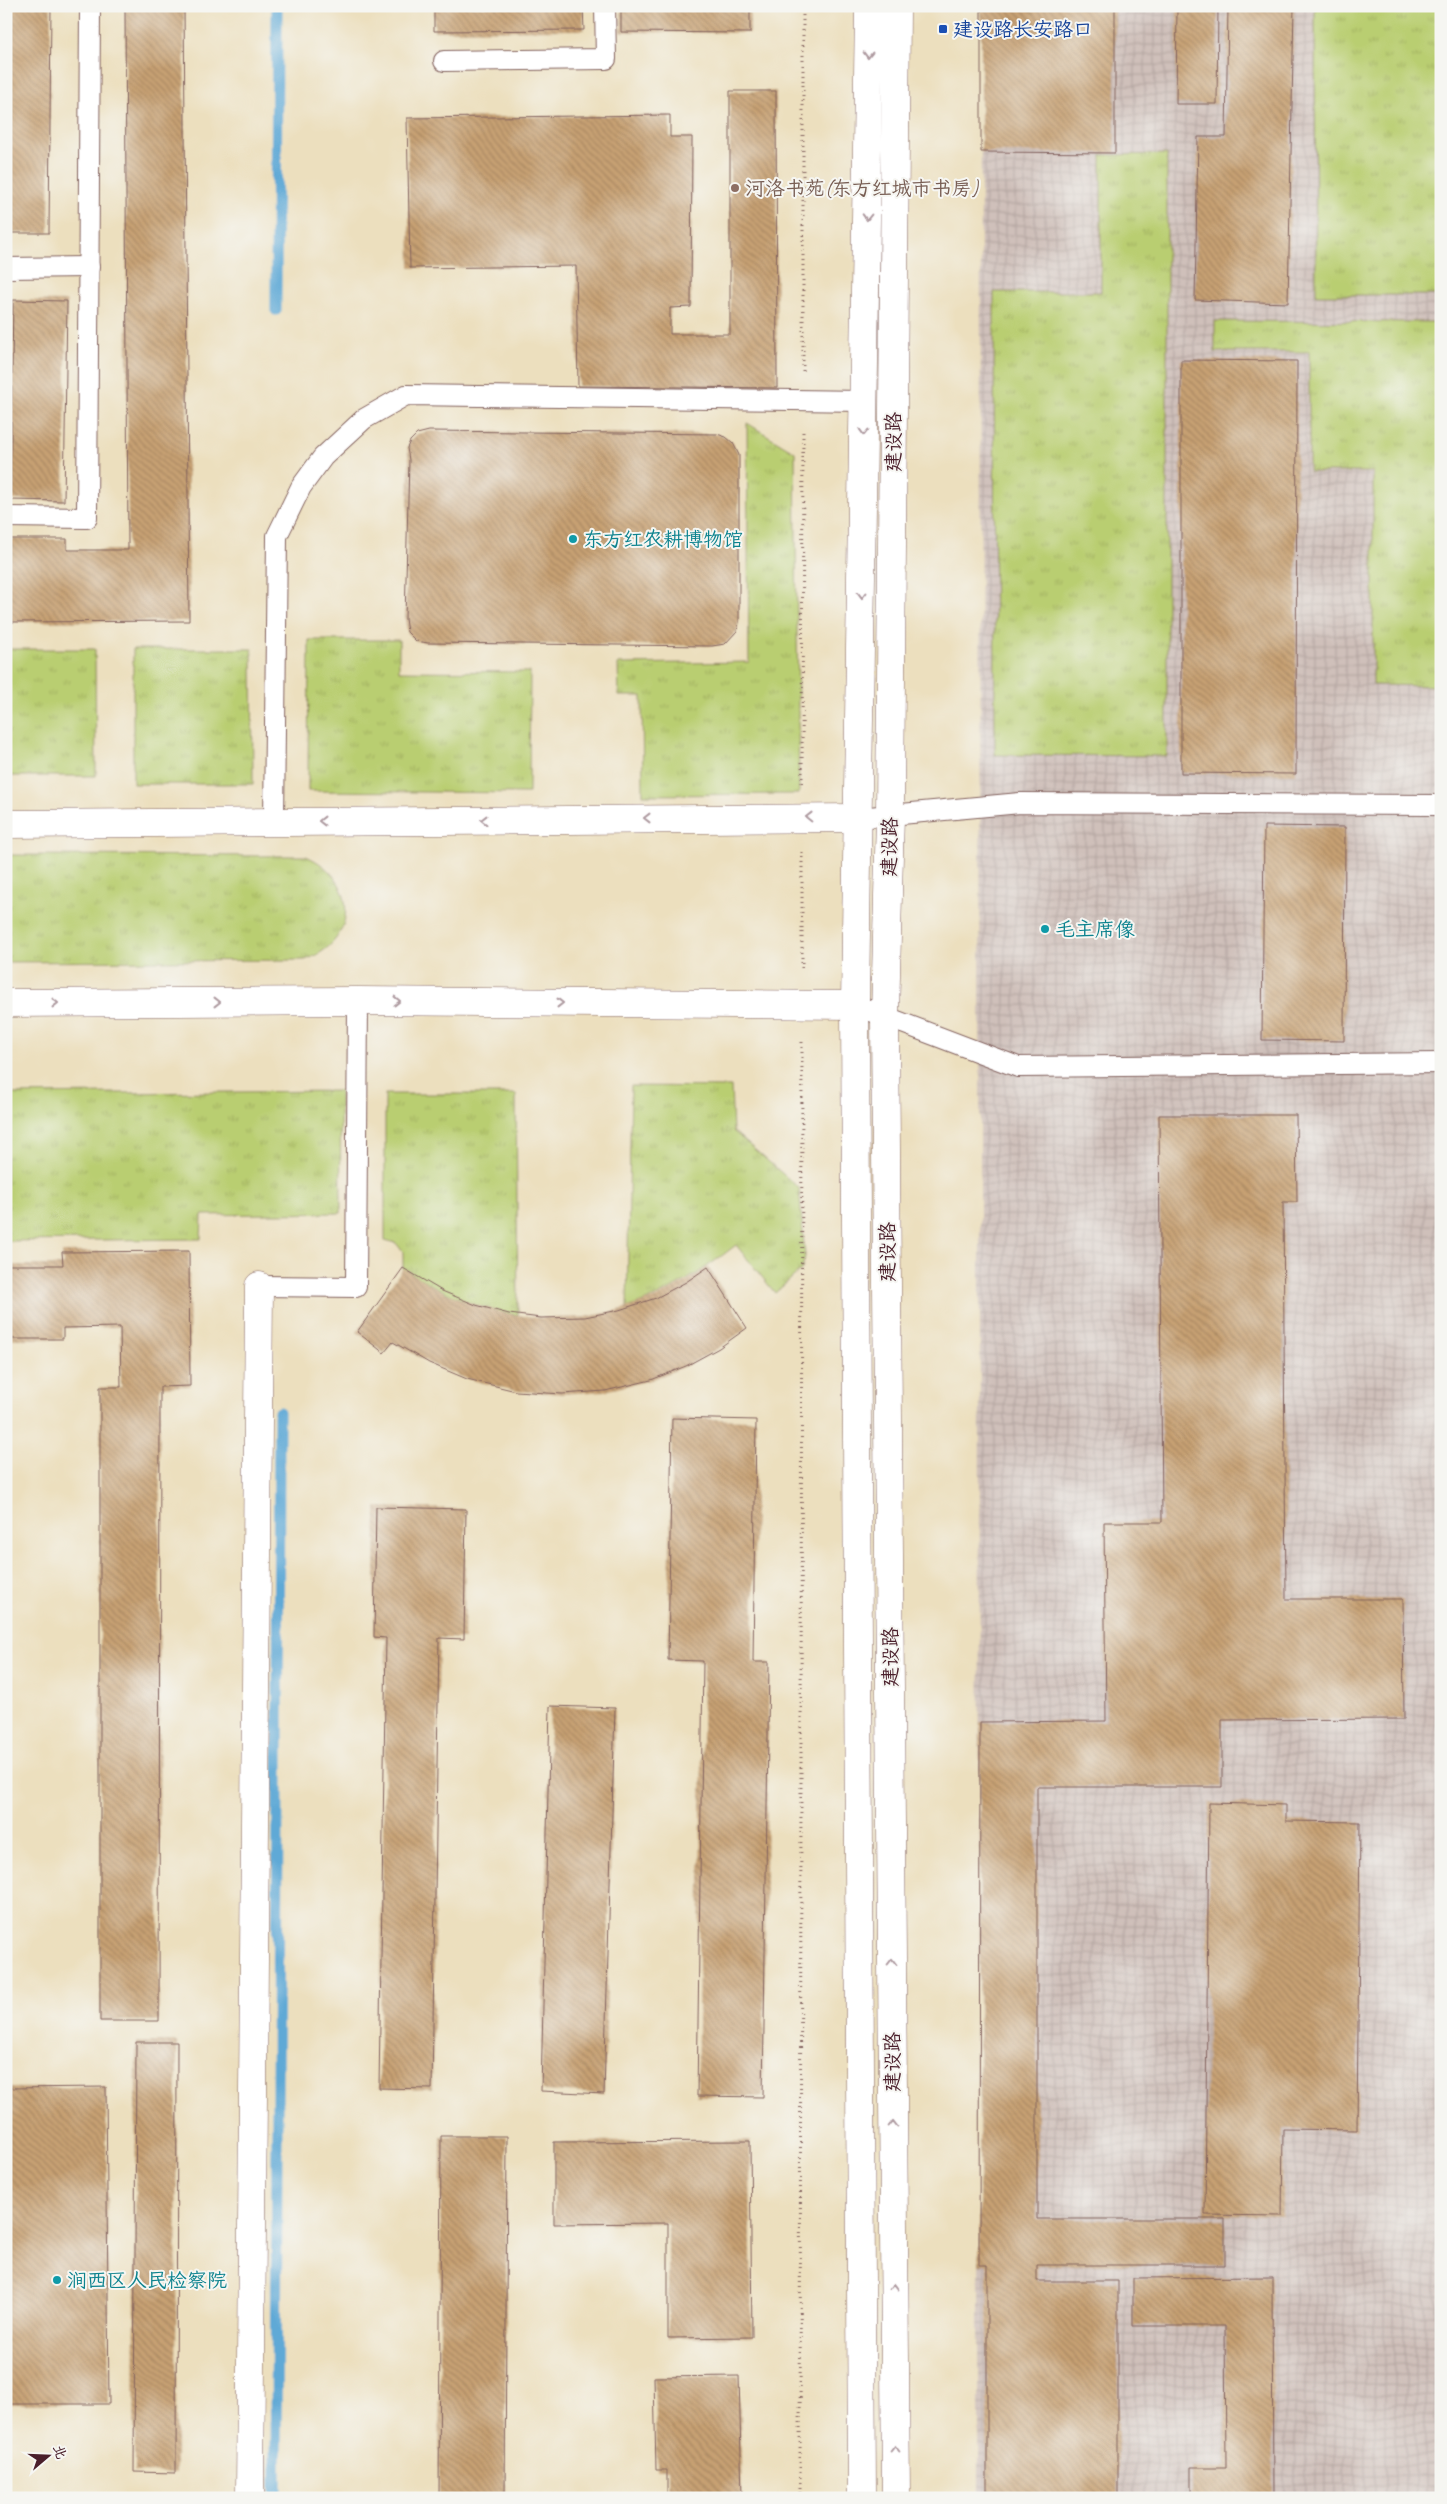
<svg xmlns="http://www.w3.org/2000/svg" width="1447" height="2504" font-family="Caveat,'LXGW WenKai TC',sans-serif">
	<defs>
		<pattern id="industrial-grid" width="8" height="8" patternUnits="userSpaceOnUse" patternTransform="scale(1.25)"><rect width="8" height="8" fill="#cfc0ba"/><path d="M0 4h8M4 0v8" fill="none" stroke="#b3a5a0"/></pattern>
		<pattern id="grass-tufts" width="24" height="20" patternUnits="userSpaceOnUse" patternTransform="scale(1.25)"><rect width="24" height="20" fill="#b9ce71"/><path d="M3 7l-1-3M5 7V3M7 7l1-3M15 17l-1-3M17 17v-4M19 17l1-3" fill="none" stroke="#a1b062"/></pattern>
		<pattern id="building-back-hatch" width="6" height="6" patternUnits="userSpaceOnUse" patternTransform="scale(1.25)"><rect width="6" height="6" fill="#c7a173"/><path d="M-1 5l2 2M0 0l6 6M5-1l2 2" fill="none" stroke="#a4835f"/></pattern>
	</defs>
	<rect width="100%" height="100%" fill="#f6f6f2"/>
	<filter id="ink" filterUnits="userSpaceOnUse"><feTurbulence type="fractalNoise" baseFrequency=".02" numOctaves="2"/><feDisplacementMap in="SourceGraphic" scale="10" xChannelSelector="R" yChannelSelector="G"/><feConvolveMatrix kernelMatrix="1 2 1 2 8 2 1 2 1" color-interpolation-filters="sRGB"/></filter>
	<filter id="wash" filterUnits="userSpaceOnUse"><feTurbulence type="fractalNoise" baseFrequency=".0096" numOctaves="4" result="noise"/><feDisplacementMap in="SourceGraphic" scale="20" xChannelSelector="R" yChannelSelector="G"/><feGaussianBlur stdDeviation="1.12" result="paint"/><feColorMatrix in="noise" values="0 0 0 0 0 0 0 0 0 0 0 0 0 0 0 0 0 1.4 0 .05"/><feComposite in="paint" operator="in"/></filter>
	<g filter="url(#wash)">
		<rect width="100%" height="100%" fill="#ecdfbe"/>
		<polygon fill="url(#industrial-grid)" points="981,6 1441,6 1441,2498 979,2498"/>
		<g fill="url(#grass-tufts)" stroke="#82764e">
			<polygon points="1315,6 1441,6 1441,295 1316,295"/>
			<polygon points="1167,154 1167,756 995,755 994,292 1101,292 1101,155"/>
			<polygon points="1215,321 1441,322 1441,686 1373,685 1373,472 1309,472 1309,352 1215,352"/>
			<polygon points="747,423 795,452 799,794 643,795 642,696 619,696 618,664 749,662"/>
			<polygon points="309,640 399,640 399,671 530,672 529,793 308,791"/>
			<polygon points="6,649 95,649 96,776 6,776"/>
			<polygon points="133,649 252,649 253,784 133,784"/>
			<path d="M6,855l300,1c52,22 54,85 -1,104l-299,2z"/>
			<path d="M631,1086l100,1 2,44 66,57 6,68 -3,13 -27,24 -39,-48c-36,28 -65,48 -109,63z"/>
			<polygon points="340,1091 341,1213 202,1215 201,1239 6,1241 6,1094"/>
			<path d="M385,1094h131l2,221c-43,-5 -79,-25 -115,-47v-16l-7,-9 -11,-3z"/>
		</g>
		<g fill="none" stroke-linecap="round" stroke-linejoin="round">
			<g stroke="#5ea9d6" stroke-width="11">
				<polyline points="276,310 277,6"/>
				<polyline points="276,2498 279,1412"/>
			</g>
		</g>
		<g id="blocks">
			<g fill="url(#building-back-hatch)">
				<polygon points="6,6 51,6 49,233 6,233"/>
				<polygon points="125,6 184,6 189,621 6,622 6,539 67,539 67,550 128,550"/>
				<polygon points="434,6 583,6 584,30 434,31"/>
				<polygon points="621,6 750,6 750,33 621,32"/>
				<polygon points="981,6 1115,6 1115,153 981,152"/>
				<polygon points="1177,6 1218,6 1217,104 1176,104"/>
				<polygon points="1228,6 1294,6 1288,303 1195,300 1198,137 1226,137"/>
				<polygon points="730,91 776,91 777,388 578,386 576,266 410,268 407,118 670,115 670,137 692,137 691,307 670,308 670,334 730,334"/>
				<polygon points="13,300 67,301 64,501 10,500"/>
				<polygon points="1181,360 1297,361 1296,774 1181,773"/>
				<polygon points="429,431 717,434 726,437 733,443 739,455 739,622 737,631 725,644 712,646 428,643 416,641 407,632 405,619 409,460 407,448 410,441 417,434"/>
				<polygon points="1264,826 1345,827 1344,1041 1262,1040"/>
				<polygon points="1159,1115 1296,1115 1297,1202 1283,1202 1286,1599 1403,1599 1404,1719 1222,1720 1222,1787 1037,1787 1037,2219 1225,2219 1225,2265 1037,2265 1037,2281 1118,2281 1118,2498 987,2498 987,2265 979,2265 980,1722 1106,1721 1104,1522 1162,1522"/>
				<polygon points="189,1251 190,1386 160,1387 159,2021 100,2021 100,1387 121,1387 120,1327 63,1328 63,1339 6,1339 6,1265 63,1265 62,1252"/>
				<polygon points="708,1267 747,1328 719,1348 686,1366 651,1380 605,1391 562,1394 516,1391 467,1379 429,1363 393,1342 384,1353 357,1332 403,1268 442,1291 476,1305 509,1314 541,1318 585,1317 619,1310 656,1298 686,1282"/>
				<polygon points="672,1418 756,1420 753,1662 769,1662 763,2097 697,2096 703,1661 668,1660"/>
				<polygon points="376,1507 466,1509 464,1639 439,1638 432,2089 379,2088 386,1638 374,1637"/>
				<polygon points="550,1706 615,1708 604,2094 541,2091"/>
				<polygon points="1209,1803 1286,1805 1286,1821 1360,1822 1357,2130 1283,2129 1282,2216 1205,2215"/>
				<polygon points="136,2042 177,2042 176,2473 134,2472"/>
				<polygon points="106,2087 109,2404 6,2404 6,2088"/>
				<polygon points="441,2136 507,2136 505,2498 439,2498"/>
				<polygon points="750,2141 752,2337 668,2338 668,2223 554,2224 554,2142"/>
				<polygon points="1272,2277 1273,2498 1191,2498 1191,2467 1226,2467 1225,2326 1133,2326 1133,2278"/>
				<polygon points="739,2376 742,2498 667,2498 667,2470 656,2470 654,2377"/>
			</g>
		</g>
	</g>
	<g filter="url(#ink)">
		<use href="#blocks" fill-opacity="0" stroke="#83625e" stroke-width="1"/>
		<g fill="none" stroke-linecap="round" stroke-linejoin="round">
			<defs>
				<g id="lane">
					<polyline points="444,61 606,59 605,6"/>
					<polyline points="6,268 89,267"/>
					<polyline points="6,517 87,518 90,6"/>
					<polyline points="858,818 1020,803 1441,805"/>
					<polyline points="274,822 277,536 301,487 323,457 364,419 406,395 865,401"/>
					<polyline points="855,1005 1018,1067 1441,1063"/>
					<polyline points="259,1286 356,1287 358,1001"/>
				</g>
				<polyline id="street" points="250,2498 259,1286"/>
				<g id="secondary">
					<polyline points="6,824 858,818"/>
					<polyline points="6,1003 358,1001 855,1005"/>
					<polyline points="862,2498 855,1005 869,6"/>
					<polyline points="896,2498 885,1016 890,815 896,6"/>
				</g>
			</defs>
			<use href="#lane" stroke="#83625e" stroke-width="22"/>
			<use href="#street" stroke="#83625e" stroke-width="29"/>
			<use href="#secondary" stroke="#83625e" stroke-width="29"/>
			<g stroke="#83625e" stroke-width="3" stroke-dasharray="1 4" stroke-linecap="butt">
				<polyline points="803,371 803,6"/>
				<polyline points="802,783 803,432"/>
				<polyline points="802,852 802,971"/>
				<polyline points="800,2498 802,1039"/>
			</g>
			<use href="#lane" stroke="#fff" stroke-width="20"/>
			<use href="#street" stroke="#fff" stroke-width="28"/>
			<use href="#secondary" stroke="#fff" stroke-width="28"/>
		</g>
		<defs><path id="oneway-chevron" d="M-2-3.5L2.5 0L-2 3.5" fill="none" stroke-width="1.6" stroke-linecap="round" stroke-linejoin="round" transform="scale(1.25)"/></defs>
		<g stroke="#ae9aa0">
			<use href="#oneway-chevron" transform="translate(868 55) rotate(91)"/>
			<use href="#oneway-chevron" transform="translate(867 217) rotate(91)"/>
			<use href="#oneway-chevron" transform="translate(864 432) rotate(91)"/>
			<use href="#oneway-chevron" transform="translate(862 595) rotate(91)"/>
			<use href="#oneway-chevron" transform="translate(809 817) rotate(-179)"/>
			<use href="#oneway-chevron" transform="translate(647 818) rotate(180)"/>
			<use href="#oneway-chevron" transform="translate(484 820) rotate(180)"/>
			<use href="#oneway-chevron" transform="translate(322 821) rotate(180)"/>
			<use href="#oneway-chevron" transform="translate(397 1001)"/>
			<use href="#oneway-chevron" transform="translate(217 1002)"/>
			<use href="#oneway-chevron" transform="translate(55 1003)"/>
			<use href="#oneway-chevron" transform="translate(560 1003)"/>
			<use href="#oneway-chevron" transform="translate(892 1962) rotate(-90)"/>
			<use href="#oneway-chevron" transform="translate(893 2124) rotate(-90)"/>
			<use href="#oneway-chevron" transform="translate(894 2287) rotate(-90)"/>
			<use href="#oneway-chevron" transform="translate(895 2449) rotate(-90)"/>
		</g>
	</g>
	<rect fill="#1a4fb4" stroke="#f6f6f2" stroke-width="2" x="938" y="24" width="10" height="10" rx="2.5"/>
	<circle fill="#8d6e63" stroke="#f6f6f2" stroke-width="2" cx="735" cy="188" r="5"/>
	<g fill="#0f9aa8" stroke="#f6f6f2" stroke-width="2">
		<circle cx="573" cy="539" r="5"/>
		<circle cx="1045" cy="929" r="5"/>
		<circle cx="57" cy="2280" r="5"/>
	</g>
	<g text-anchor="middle" stroke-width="4" stroke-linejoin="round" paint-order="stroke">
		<g font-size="20" fill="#164399" stroke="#f6f6f2" text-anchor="start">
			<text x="953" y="36">建设路长安路口</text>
		</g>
		<g font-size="20" fill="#785e54" stroke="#f6f6f2" text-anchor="start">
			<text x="745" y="195">河洛书苑(东方红城市书房)</text>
		</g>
		<g font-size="20" fill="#4a1f2b" stroke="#f6f6f2">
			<text transform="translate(893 442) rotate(-90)" y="7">建设路</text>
			<text transform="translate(889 847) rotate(-89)" y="7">建设路</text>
			<text transform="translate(887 1252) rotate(-90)" y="7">建设路</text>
			<text transform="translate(890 1657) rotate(-90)" y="7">建设路</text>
			<text transform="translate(892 2062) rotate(-90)" y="7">建设路</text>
		</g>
		<g font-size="20" fill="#0d838f" stroke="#f6f6f2" text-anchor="start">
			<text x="583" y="546">东方红农耕博物馆</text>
			<text x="1055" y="936">毛主席像</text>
			<text x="67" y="2287">涧西区人民检察院</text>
		</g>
	</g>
	<rect width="1447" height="2504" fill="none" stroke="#f6f6f2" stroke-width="25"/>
	<g transform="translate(48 2456) rotate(71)" stroke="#f6f6f2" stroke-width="4" paint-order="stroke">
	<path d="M0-4L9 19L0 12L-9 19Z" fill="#4a1f2b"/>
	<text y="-8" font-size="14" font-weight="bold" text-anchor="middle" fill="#4a1f2b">北</text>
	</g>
</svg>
